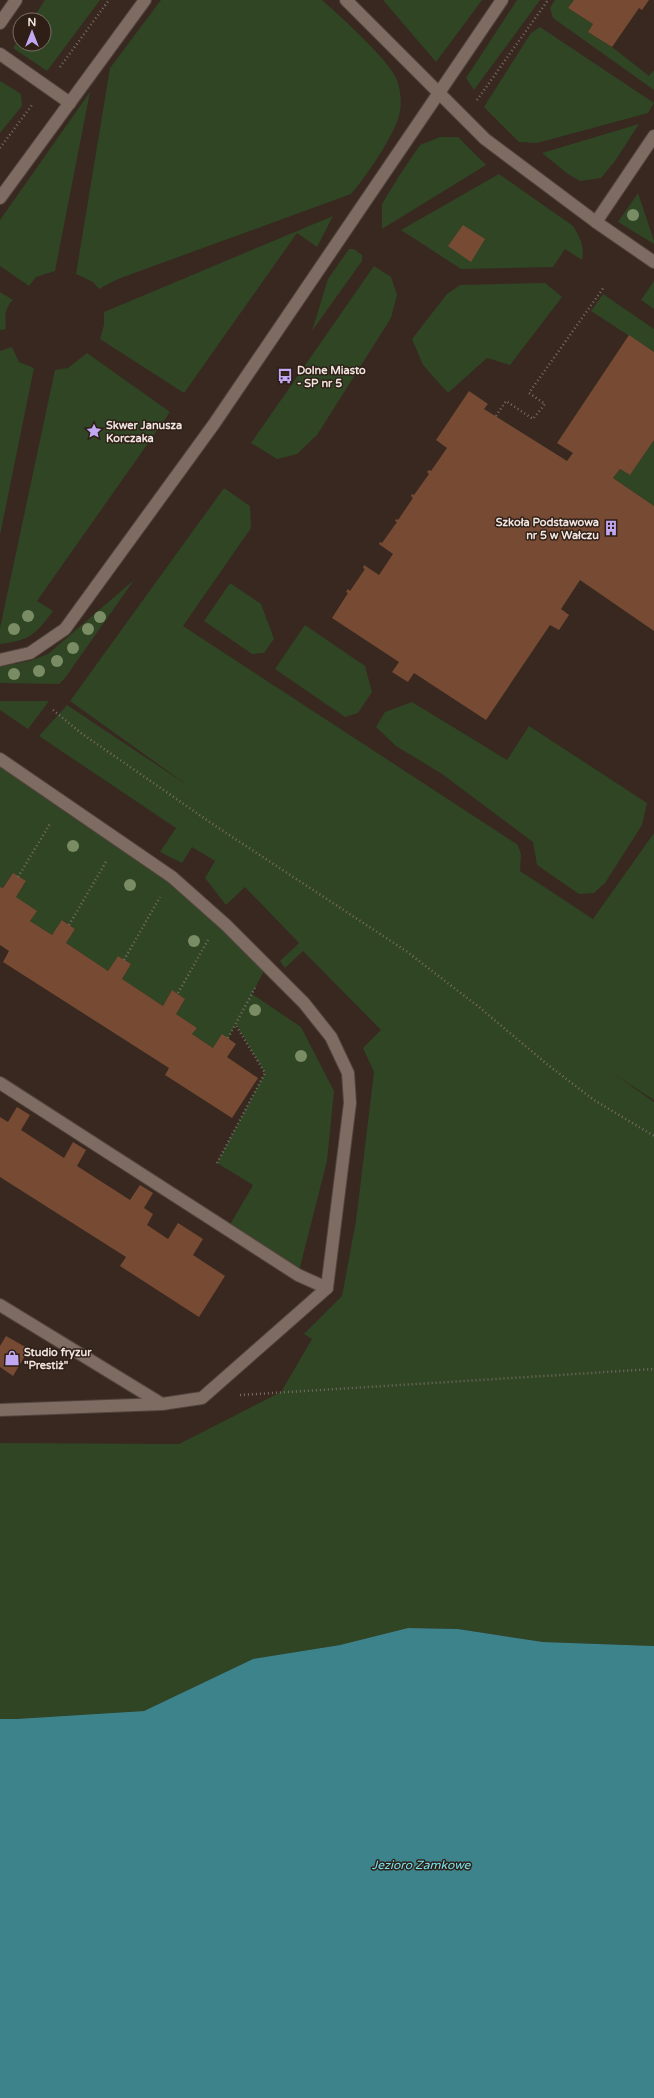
<svg xmlns="http://www.w3.org/2000/svg" width="654" height="2098" font-family="'Varela Round',sans-serif">
	<rect width="100%" height="100%" fill="#382820"/>
	<g fill="#2f4524">
		<polygon points="45,0 100,0 47,71 13,48 20,38 20,44 44,44 44,20 32,20"/>
		<path d="M161,0h161c17,15 68,61 75,80 4,11 5,24 2,36 -6,21 -33,61 -48,78l-233,85 -19,10 -6,-7 -17,-8 34,-206z"/>
		<polygon points="383,0 482,0 436,62"/>
		<polygon points="517,0 540,0 474,90 466,78"/>
		<polygon points="555,0 574,0 568,8 593,24 588,32 612,47 649,76 654,70 654,90 553,18 550,8"/>
		<polygon points="540,27 654,103 648,113 537,143 519,142 484,107 531,33"/>
		<polygon points="0,81 21,94 22,106 0,133"/>
		<polygon points="90,92 55,271 36,277 29,286 0,266 0,220"/>
		<polygon points="639,124 615,161 601,178 580,181 568,174 542,153"/>
		<polygon points="440,137 458,137 486,165 382,229 382,204 399,176 420,145"/>
		<path d="M499,174l74,52c7,11 12,21 9,34l-17,-11 -12,18 -92,2 -60,-39z"/>
		<polygon points="638,193 654,241 654,244 618,222"/>
		<polygon points="333,216 317,247 297,233 184,393 100,339 104,325 104,312"/>
		<polygon points="349,249 354,249 362,255 362,261 312,331 328,279"/>
		<polygon points="374,266 391,277 397,295 391,318 317,435 297,454 277,459 251,443"/>
		<polygon points="654,281 654,309 641,300"/>
		<polygon points="545,283 562,297 510,365 487,358 448,393 423,365 412,339 447,294 460,285"/>
		<path d="M0,292l13,8c-9,9 -8,17 -7,29l-6,1z"/>
		<polygon points="603,294 654,329 654,352 591,311"/>
		<polygon points="12,347 19,362 34,368 0,535 0,351"/>
		<path d="M87,353l83,59 -133,189 16,10c-19,25 -23,29 -53,33v-16l55,-258 13,-2z"/>
		<polygon points="654,440 654,506 613,478 620,469 630,475"/>
		<polygon points="224,488 250,506 251,528 183,626 518,845 521,855 520,871 593,919 654,833 654,1100 614,1074 654,1102 654,1646 543,1642 458,1629 408,1628 340,1645 253,1659 144,1711 16,1719 0,1719 0,1443 179,1444 281,1392 312,1339 304,1334 342,1296 356,1221 374,1072 363,1048 381,1030 303,951 285,968 280,961 299,943 245,887 226,905 205,878 215,861 192,847 182,863 160,852 176,828 39,736 67,705 190,787 70,701"/>
		<polygon points="134,580 65,678 59,684 0,683 0,667 30,661 48,654"/>
		<polygon points="230,583 261,604 274,639 264,653 252,654 204,621"/>
		<polygon points="305,625 365,666 372,692 358,713 345,717 275,669"/>
		<polygon points="0,701 49,701 28,729 0,710"/>
		<polygon points="412,702 507,760 529,726 647,803 642,825 605,883 594,893 579,894 537,865 533,842 442,774 396,746 376,727 385,712"/>
		<polygon points="0,759 172,877 267,965 252,994 301,1027 334,1091 327,1161 298,1275 227,1230 253,1185 217,1163 265,1073 236,1024 228,1038 213,1048 192,1034 197,1028 176,1014 185,999 172,990 163,1006 122,979 131,964 118,956 108,971 66,943 75,929 63,920 52,935 30,921 36,911 16,897 26,882 13,873 3,888 0,887"/>
	</g>
	<polygon fill="#3d838b" points="408,1628 458,1629 543,1642 654,1646 654,2098 0,2098 0,1719 16,1719 144,1711 253,1659 340,1645"/>
	<g fill="#774b33">
		<polygon points="574,0 649,0 642,10 639,8 612,47 588,32 593,24 568,8"/>
		<polygon points="463,225 485,239 471,262 448,246"/>
		<polygon points="629,335 654,352 654,440 630,475 620,469 613,478 654,506 654,631 580,580 561,609 569,615 559,630 550,625 486,720 414,673 408,682 392,672 399,662 332,618 348,593 346,592 348,589 350,591 365,569 363,568 364,565 379,575 393,554 379,544 380,542 382,543 397,522 395,521 396,519 398,520 413,498 411,496 412,494 414,495 429,474 427,472 429,470 431,471 447,448 436,440 469,391 488,404 484,409 567,461 573,453 557,443"/>
		<polygon points="13,873 26,881 16,897 37,911 30,921 52,935 62,920 75,929 66,943 108,971 118,956 131,964 122,979 163,1006 172,990 185,999 176,1014 197,1028 192,1034 213,1048 222,1034 236,1044 227,1057 258,1078 232,1118 165,1075 169,1068 3,962 9,951 0,945 0,887 3,888"/>
		<polygon points="17,1107 30,1115 21,1130 64,1158 73,1142 86,1150 77,1166 130,1200 140,1185 153,1193 144,1208 153,1214 147,1225 168,1239 178,1223 203,1239 193,1255 225,1276 199,1317 120,1266 126,1257 0,1177 0,1117 8,1122"/>
		<polygon points="6,1336 29,1349 13,1376 0,1367 0,1346"/>
	</g>
	<g fill="none" stroke-linecap="round" stroke-linejoin="round">
		<defs>
			<g id="minor">
				<polyline points="346,0 485,139 596,222 654,262"/>
				<polyline points="0,23 16,0"/>
				<polyline points="0,54 70,103"/>
				<polyline points="0,198 145,0"/>
				<polyline points="596,222 654,136"/>
				<polyline points="0,660 30,653 65,629 214,424 502,0"/>
				<polyline points="0,759 172,877 226,925 304,1003 331,1037 348,1073 350,1103 327,1288 202,1398 162,1404 0,1410"/>
				<polyline points="0,1083 298,1275 327,1288"/>
				<polyline points="0,1305 162,1404"/>
			</g>
		</defs>
		<use href="#minor" stroke="#51443d" stroke-width="14"/>
		<g stroke="#7a6c65" stroke-width="2.5" stroke-dasharray="1 3" stroke-linecap="butt">
			<polyline points="60,67 109,0"/>
			<polyline points="477,100 548,0"/>
			<polyline points="0,148 32,105"/>
			<polyline points="496,416 506,401 533,419 545,404 529,393 604,287"/>
			<polyline points="53,710 81,733 214,825 406,951 479,1007 548,1065 594,1100 654,1136"/>
			<polyline points="18,877 51,822"/>
			<polyline points="69,925 107,860"/>
			<polyline points="124,960 160,897"/>
			<polyline points="178,993 208,940"/>
			<polyline points="228,1038 255,988"/>
			<polyline points="217,1163 265,1073 235,1024"/>
			<polyline points="240,1395 654,1369"/>
		</g>
		<use href="#minor" stroke="#7e6c62" stroke-width="12"/>
	</g>
	<g fill="#7a8c64">
		<circle cx="633" cy="215" r="6"/>
		<circle cx="28" cy="616" r="6"/>
		<circle cx="100" cy="617" r="6"/>
		<circle cx="14" cy="629" r="6"/>
		<circle cx="88" cy="629" r="6"/>
		<circle cx="73" cy="648" r="6"/>
		<circle cx="57" cy="661" r="6"/>
		<circle cx="39" cy="671" r="6"/>
		<circle cx="14" cy="674" r="6"/>
		<circle cx="73" cy="846" r="6"/>
		<circle cx="130" cy="885" r="6"/>
		<circle cx="194" cy="941" r="6"/>
		<circle cx="255" cy="1010" r="6"/>
		<circle cx="301" cy="1056" r="6"/>
	</g>
	<defs>
		<symbol id="bus-bare" viewBox="-9 -9 18 18"><path d="M-5-6H5V4H4V6H2V4H-2V6H-4V4H-5ZM-3.5-4V0h7V-4ZM-3.5 1.2v1.5H-2V1.2ZM2 1.2v1.5H3.5V1.2Z" fill="#c1a8f3" stroke="#2e1e16" stroke-width="2.5" paint-order="stroke"/></symbol>
		<symbol id="sight-bare" viewBox="-9 -9 18 18"><path d="M0-6L1.8-2.2L6-1.7L2.9 1.2L3.7 5.4L0 3.3L-3.7 5.4L-2.9 1.2L-6-1.7L-1.8-2.2Z" fill="#c1a8f3" stroke="#2e1e16" stroke-width="2.5" paint-order="stroke"/></symbol>
		<symbol id="building-bare" viewBox="-9 -9 18 18"><path d="M-4-6H4V6H1V3H-1V6H-4ZM-2.5-4.3h1.7v1.8h-1.7ZM.8-4.3h1.7v1.8H.8ZM-2.5-1h1.7V.8h-1.7ZM.8-1h1.7V.8H.8Z" fill="#c1a8f3" stroke="#2e1e16" stroke-width="2.5" paint-order="stroke"/></symbol>
		<symbol id="shop-bare" viewBox="-9 -9 18 18"><path d="M-5-2.5h2.3a2.7 3.5 0 0 1 5.4 0H5L5.5 6h-11ZM-1.5-2.5h3a1.5 2.3 0 0 0-3 0Z" fill="#c1a8f3" stroke="#2e1e16" stroke-width="2.5" paint-order="stroke"/></symbol>
	</defs>
	<g fill-rule="evenodd">
		<use href="#bus-bare" x="274" y="365" width="22" height="22"/>
		<use href="#sight-bare" x="83" y="420" width="22" height="22"/>
		<use href="#building-bare" x="600" y="517" width="22" height="22"/>
		<use href="#shop-bare" x="1" y="1347" width="22" height="22"/>
	</g>
	<g text-anchor="middle" stroke-width="3" stroke-linejoin="round" paint-order="stroke">
		<g font-size="11" font-weight="bold" fill="#f0e5e0" stroke="#2e1e16" text-anchor="start">
			<text x="297" y="374">Dolne Miasto<tspan x="297" dy="13">- SP nr 5</tspan></text>
			<text x="106" y="429">Skwer Janusza<tspan x="106" dy="13">Korczaka</tspan></text>
			<text x="599" y="526" text-anchor="end">Szkoła Podstawowa<tspan x="599" dy="13">nr 5 w Wałczu</tspan></text>
			<text x="24" y="1356">Studio fryzur<tspan x="24" dy="13">"Prestiż"</tspan></text>
		</g>
		<g font-size="12" font-style="italic" fill="#77e3ef" stroke="#2e1e16">
			<text x="421" y="1869">Jezioro Zamkowe</text>
		</g>
	</g>
	<g transform="translate(32 32)"><circle r="19" fill="#2e1e16" stroke="#7c6e67"/>
	<path d="M0-3L7 15L0 10L-7 15Z" fill="#c1a8f3"/>
	<text y="-6" font-size="11" font-weight="bold" text-anchor="middle" fill="#f0e5e0">N</text>
	</g>
</svg>
